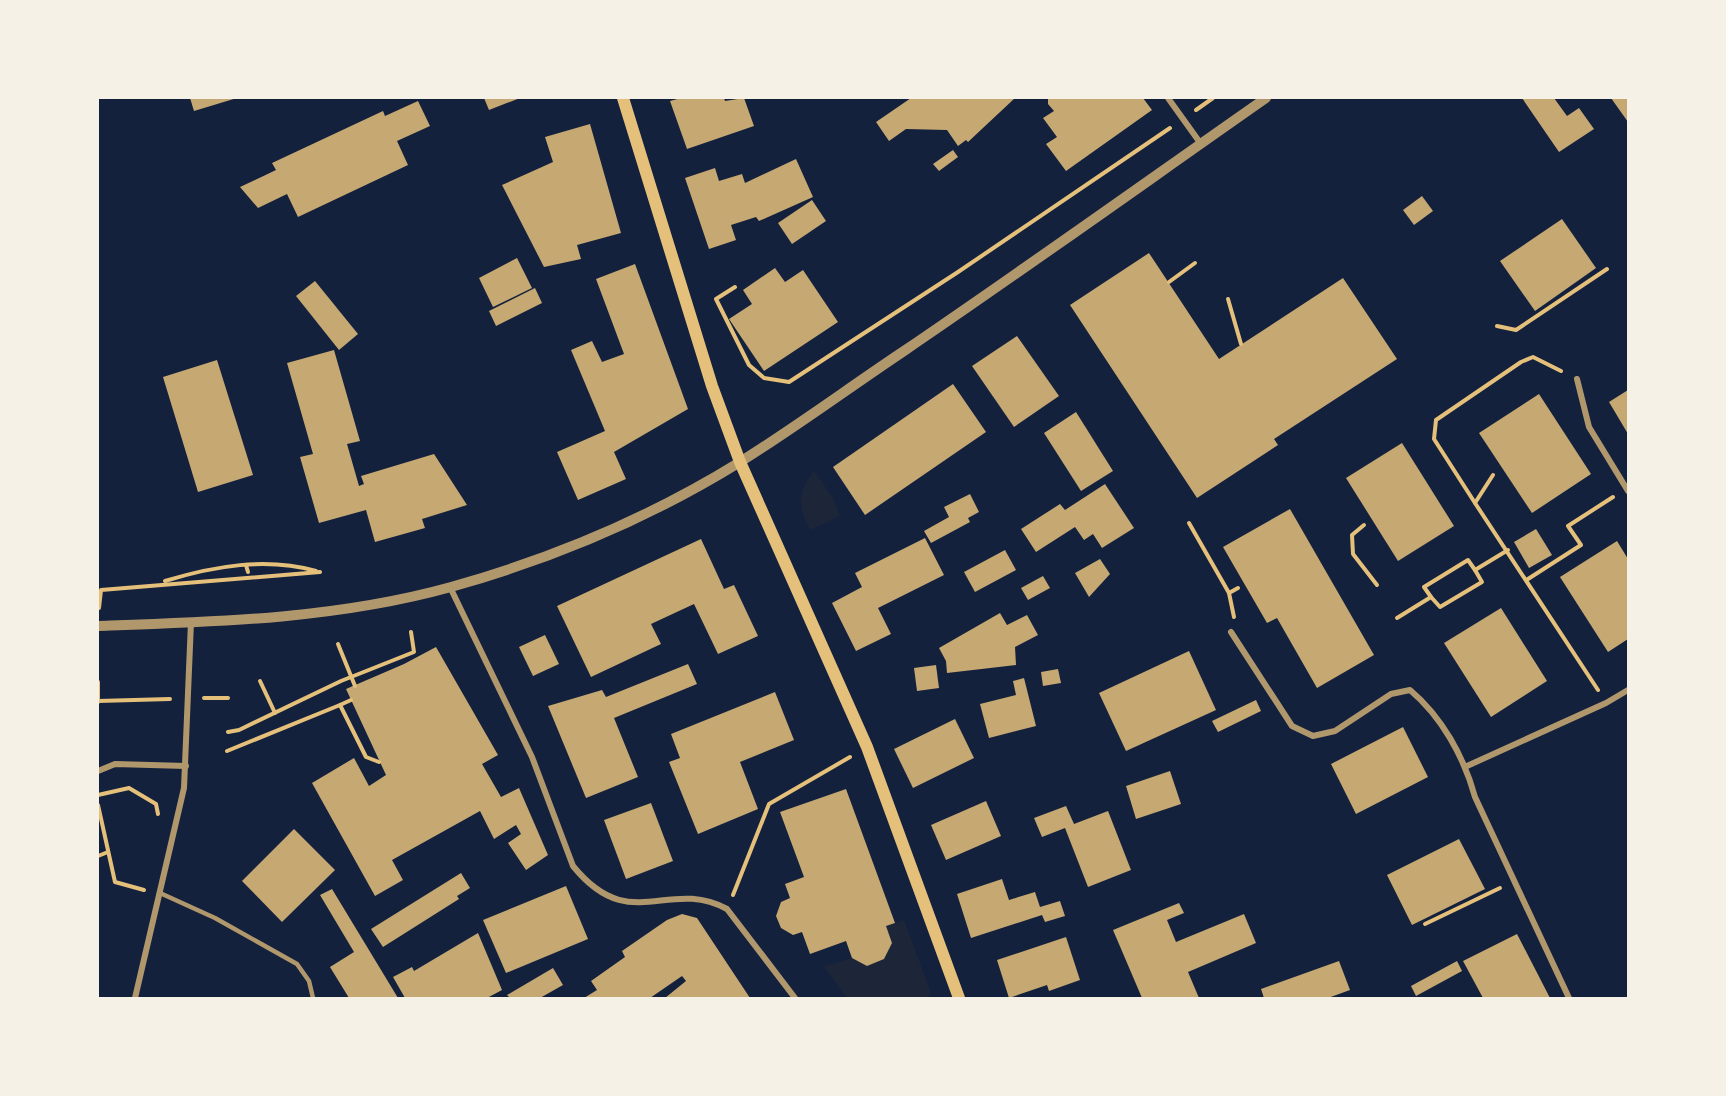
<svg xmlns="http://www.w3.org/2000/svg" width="1726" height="1096" font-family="Jost,sans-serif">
	<rect width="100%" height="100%" fill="#14213d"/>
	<g fill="#1d2539">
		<path d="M814,471l19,27 7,18 -30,14c-12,-24 -13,-38 4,-59z"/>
		<polygon points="904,920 931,993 928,998 847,998 824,967 852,958 867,966 884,959 892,943 886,926"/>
	</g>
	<g fill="#c6a872">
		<polygon points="190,98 237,98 194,111"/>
		<polygon points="484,98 520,98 489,110"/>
		<polygon points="681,98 724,98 725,101 744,98 754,126 687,149 670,101"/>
		<polygon points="911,98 1015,98 968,142 966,140 958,146 947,130 906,129 889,141 876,122"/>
		<polygon points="1048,98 1143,98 1152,110 1066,171 1046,144 1057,137 1043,118 1054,111 1048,104"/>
		<polygon points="1522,98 1554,98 1567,116 1579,108 1594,129 1559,152"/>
		<polygon points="1611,98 1628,98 1628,122"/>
		<polygon points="418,101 430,126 397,141 408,165 298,217 287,194 258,208 240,187 276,170 272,163 383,111 385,116"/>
		<polygon points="590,124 621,233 577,245 581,259 544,267 502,185 553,162 545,137"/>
		<polygon points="953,150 958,157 939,171 933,164"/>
		<polygon points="796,159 813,197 759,221 756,217 731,225 736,240 709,249 685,178 715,168 719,181 742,174 745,183"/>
		<polygon points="1422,196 1433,211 1414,225 1403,210"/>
		<polygon points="812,200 826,221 792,244 778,223"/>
		<polygon points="1562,219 1596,268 1535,311 1500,261"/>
		<polygon points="1149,253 1219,359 1343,278 1397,359 1274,439 1278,445 1197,498 1070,305"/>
		<polygon points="517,258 532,288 493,307 479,278"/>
		<polygon points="635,264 688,409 614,452 626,479 578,500 557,452 605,431 571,350 592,341 602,362 624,354 596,279"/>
		<polygon points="775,268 785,282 803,270 838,322 764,371 729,319 752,304 743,290"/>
		<polygon points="315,281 358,334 339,350 296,296"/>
		<polygon points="535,288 542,303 496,326 489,311"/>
		<polygon points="1017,336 1059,396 1014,427 972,366"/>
		<polygon points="334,350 360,441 347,444 359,486 364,484 361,476 434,454 467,505 422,519 425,528 375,542 366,510 319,523 300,457 313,454 287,363"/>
		<polygon points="217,360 253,475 198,492 163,377"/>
		<polygon points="953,384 986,432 865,515 833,467"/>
		<polygon points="1628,390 1628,434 1609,402"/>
		<polygon points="1539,394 1591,474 1532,513 1479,433"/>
		<polygon points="1076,412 1113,471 1081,491 1044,433"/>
		<polygon points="1402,443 1454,526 1398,561 1346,478"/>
		<polygon points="1105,484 1134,528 1102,548 1093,534 1084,540 1075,527 1036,552 1021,529 1060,504 1065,510"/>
		<polygon points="970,494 979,512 968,518 970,522 931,543 924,531 949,517 944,507"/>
		<polygon points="1290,509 1374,655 1317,688 1277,618 1267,623 1223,547"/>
		<polygon points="1536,529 1552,555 1529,568 1514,542"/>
		<polygon points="925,538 944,575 878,608 891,634 856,651 832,603 862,587 855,573"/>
		<polygon points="701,539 724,589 734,585 758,636 718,654 694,604 651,624 661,644 591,677 557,606"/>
		<polygon points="1617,541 1628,559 1628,639 1608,652 1560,577"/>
		<polygon points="1005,550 1016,570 975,592 964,572"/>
		<polygon points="1100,559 1110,574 1089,597 1075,573"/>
		<polygon points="1043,576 1050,588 1028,600 1021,588"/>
		<polygon points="1501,608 1547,681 1491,717 1444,643"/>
		<polygon points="1000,613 1007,625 1027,615 1038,635 1015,647 1016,665 947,673 946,661 939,648"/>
		<polygon points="545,635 559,664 533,676 519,647"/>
		<polygon points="436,647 498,755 482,764 501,797 519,788 548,855 526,870 508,843 521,834 516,825 494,839 480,811 392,860 403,880 375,896 312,783 354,758 369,786 386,775 346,689 404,664"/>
		<polygon points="1189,651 1216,710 1126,751 1099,693"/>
		<polygon points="688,664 697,684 614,718 638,777 586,798 548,706 602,690 606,697"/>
		<polygon points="936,665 939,688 917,691 914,668"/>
		<polygon points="1058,669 1061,683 1043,686 1041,672"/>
		<polygon points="1024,678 1036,726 989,738 980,704 1016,695 1013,681"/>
		<polygon points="775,692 794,740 740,762 758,809 698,834 669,762 680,758 671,734"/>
		<polygon points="1256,700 1261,711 1218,732 1212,721"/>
		<polygon points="955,719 974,758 913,788 894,749"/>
		<polygon points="1403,727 1428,777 1356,814 1331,764"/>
		<polygon points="1170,771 1181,804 1136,819 1126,786"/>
		<polygon points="846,789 895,923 886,926 892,943 884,959 867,966 852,958 846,941 810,954 802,932 793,935 781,928 776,916 781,902 790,898 785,884 804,877 780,812"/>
		<polygon points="986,801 1001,836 946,860 931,825"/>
		<polygon points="651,803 673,861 626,879 604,820"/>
		<polygon points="1066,806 1074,824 1108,811 1131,870 1088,887 1065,828 1042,837 1034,818"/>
		<polygon points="294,829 335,870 282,922 242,881"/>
		<polygon points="1459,839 1485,889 1412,925 1387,875"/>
		<polygon points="461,873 470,888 457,896 459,899 383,947 371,929"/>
		<polygon points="1002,879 1009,900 1035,892 1040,907 1060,901 1065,916 1045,922 1042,915 971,938 957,894"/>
		<polygon points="566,886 588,939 506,973 483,920"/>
		<polygon points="332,889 398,998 349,998 330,967 354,952 320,895"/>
		<polygon points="1179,903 1184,913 1167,920 1176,942 1244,914 1256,943 1188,972 1199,998 1142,998 1113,930"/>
		<polygon points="682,914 697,918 750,998 665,998 686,981 682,976 650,998 584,998 597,990 591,981 625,957 622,951 667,920"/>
		<polygon points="478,933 502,990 487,998 405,998 393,977 412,967 414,971"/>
		<polygon points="1517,934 1550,998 1483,998 1463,961"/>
		<polygon points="1066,937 1080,980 1049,991 1047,985 1009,998 997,960"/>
		<polygon points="1339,961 1350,990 1328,998 1264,998 1261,989"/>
		<polygon points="1457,961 1462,971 1416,996 1411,986"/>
		<polygon points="553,968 563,985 540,998 510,998 507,995"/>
	</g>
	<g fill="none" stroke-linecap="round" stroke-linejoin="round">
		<g stroke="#e5c07b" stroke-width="4">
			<polyline points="1196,110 1213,98"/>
			<polyline points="1169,282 1195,263"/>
			<polyline points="735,287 716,299 749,365 764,378 789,382 958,272 1170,128"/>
			<polyline points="1228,299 1241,344"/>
			<polyline points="1497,326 1516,330 1607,269"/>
			<polyline points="1493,475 1475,503 1598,690"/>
			<polyline points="1475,503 1434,439 1436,420 1521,362 1533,357 1561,371"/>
			<polyline points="1189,523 1229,593"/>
			<polyline points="1364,525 1352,535 1353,554 1377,585"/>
			<polyline points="246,565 248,572"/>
			<polyline points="1528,579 1581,545 1568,526 1613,497"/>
			<path d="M165,581c49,-15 101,-24 151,-10"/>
			<polyline points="1431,597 1424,587 1468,560 1475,570"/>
			<polyline points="99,608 101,590 320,572"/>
			<polyline points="1234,617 1229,593 1238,588"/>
			<polyline points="1397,618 1431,597 1440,607 1482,582 1475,570 1508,550"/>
			<polyline points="338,644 355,686"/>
			<polyline points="260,681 275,713"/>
			<polyline points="98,682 98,702"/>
			<polyline points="204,698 228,698"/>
			<polyline points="98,701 170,699"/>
			<polyline points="340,705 351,700"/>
			<polyline points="228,732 239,730 341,681 414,652 411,632"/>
			<polyline points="227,751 340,705 366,757 379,762"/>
			<polyline points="98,795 129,788 156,804 158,814"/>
			<polyline points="98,805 115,882 144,890"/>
			<polyline points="98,856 108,852"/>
			<polyline points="733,895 769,804 850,757"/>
			<polyline points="1425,924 1500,888"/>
		</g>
		<polyline stroke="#b1986c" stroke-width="4.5" points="160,893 215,918 297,964 309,981 313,998"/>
		<g stroke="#b1986c" stroke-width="6">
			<polyline points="1168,98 1201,144"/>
			<polyline points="1577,379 1589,427 1628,491"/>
			<path d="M450,587l82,170 41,109c57,70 94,11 154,43l68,89"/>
			<path d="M1231,632l61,94 21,10 22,-5 56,-37 19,-4c32,27 54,67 65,107l94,201"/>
			<polyline points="1467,766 1606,703 1628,690"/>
			<polyline points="98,771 115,764 186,766"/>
			<polyline points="135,998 184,788 191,622"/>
		</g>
		<path stroke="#b1986c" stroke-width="10" d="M98,626c118,-4 238,-7 353,-39 100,-28 200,-70 289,-125 56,-35 110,-75 164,-111 122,-83 242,-169 362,-253"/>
		<polyline stroke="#e5c07b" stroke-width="12" points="623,98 712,386 740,462 867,747 959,998"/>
	</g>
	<rect width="1726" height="1096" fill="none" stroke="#f6f1e7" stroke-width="198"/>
</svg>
